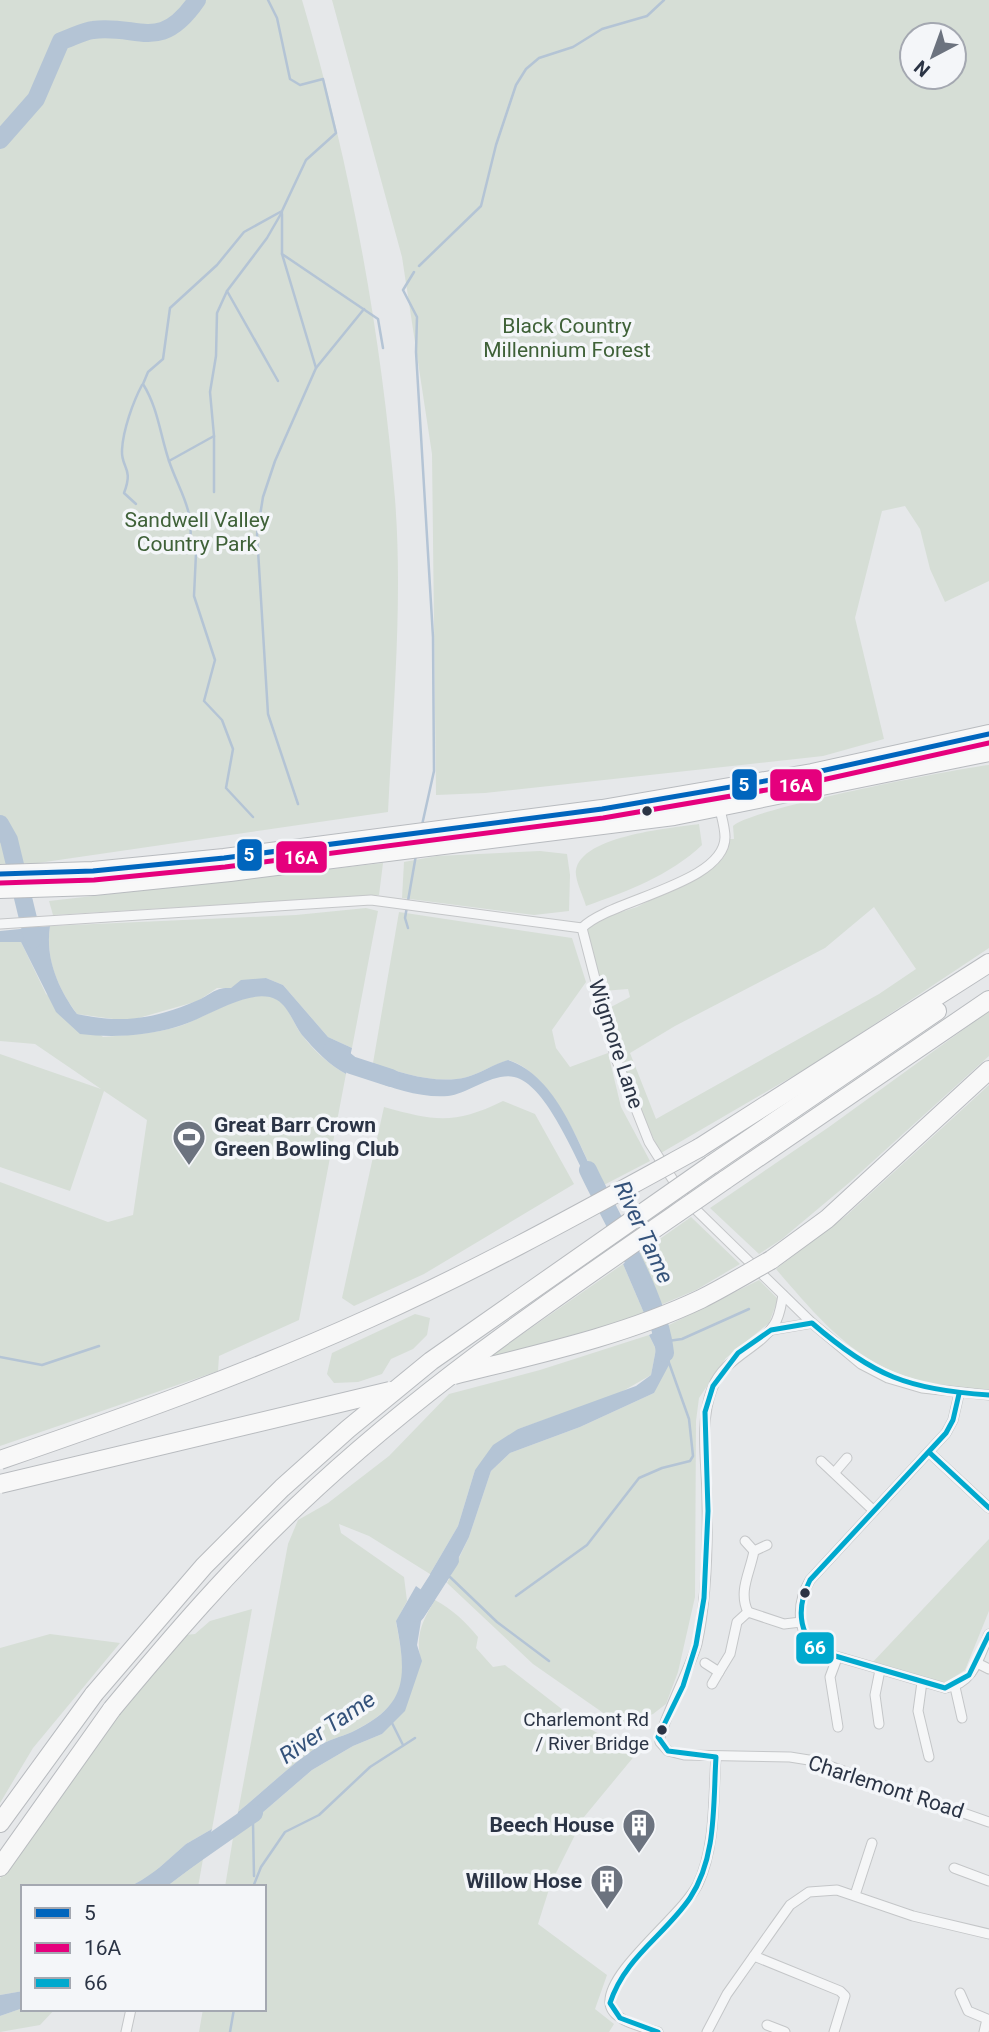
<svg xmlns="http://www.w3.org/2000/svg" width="989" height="2032" font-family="Roboto,sans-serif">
	<rect width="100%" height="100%" fill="#e6e8ea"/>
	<g fill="#d6ded6" fill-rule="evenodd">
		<path d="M0,0h302c48,162 79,331 93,499 8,103 -2,209 -7,313l-350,51 -38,1z"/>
		<path d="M332,0h657v581l-44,21 -15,-33 -10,-40 -15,-23 -23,5 -27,107 29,121 -61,17 -338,37 -49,2 -4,-341 -30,-197zM954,35v42h-42v-42z"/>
		<path d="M989,765v183l-170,113 -158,92c-22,-41 -44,-100 -50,-146l19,-10 -2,-8 -25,2 -16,-62 9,-9 41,-13 80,-42 7,-8 6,-18h4l-1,-13c15,-17 222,-57 256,-61zM874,907l42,62 -37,25 -223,125 -26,-66 45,-27 150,-78z"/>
		<path d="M699,824l3,21c-33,31 -74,46 -116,61 -3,-10 -9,-22 -10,-31 -3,-39 96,-47 123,-51z"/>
		<polygon points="540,851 567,854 570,875 569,911 534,915 402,898 404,862 437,856"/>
		<polygon points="383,863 379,895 53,915 49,901"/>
		<path d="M366,908l12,3 -26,137 -24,-11 -45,-52 -17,-7 -35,10h-14l-19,13 -70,20 -51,-7c-19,-26 -32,-55 -27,-88l246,-11z"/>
		<path d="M399,912l173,26 14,44 -34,48 4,18 14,19 38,-14 13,54 29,54 -50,26c-20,-41 -45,-111 -91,-127 -15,4 -28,13 -42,17 -30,8 -66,-4 -94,-14z"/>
		<path d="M0,942h21l25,52 57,43c25,-2 50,-3 74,-10 27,-8 75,-43 101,-27 10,7 15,21 21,31 12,17 29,33 47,43l-47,246 -80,36 -1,15 -218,75v-264l108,40 25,-7 14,-95 -43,-29 -34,100 -70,-24v-113l101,35 -66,-45 -35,-3z"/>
		<polygon points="989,1011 989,1056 850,1182 782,1239 759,1254 710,1208 829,1127"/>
		<path d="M989,1085v306c-110,-7 -144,-41 -213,-122l71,-54z"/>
		<path d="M503,1101l32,13 39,70 -150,90 -70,32 -12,-8 42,-191c51,14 70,18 119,-6z"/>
		<polygon points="691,1217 740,1264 696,1290 658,1306 637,1255"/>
		<polygon points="623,1264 644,1313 611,1326 485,1360"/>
		<polygon points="759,1280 778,1299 769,1323 726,1358 699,1398 696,1421 695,1597 678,1672 666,1704 653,1714 622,1726 533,1664 447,1583 469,1537 491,1471 510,1453 580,1427 654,1393 670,1341 663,1328"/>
		<polygon points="415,1314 430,1318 427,1335 413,1349 391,1359 382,1374 358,1382 334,1383 327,1374 332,1353"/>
		<path d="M649,1335l7,14 -5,26 -35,20 -98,34 -43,41 -17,56 -28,48 -61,-38 -30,-12 2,9 63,44 3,24 -11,21c11,58 14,81 -44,110 -11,5 -25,8 -35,15 -28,19 -53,44 -79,65l50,-268 10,-24 30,-17 61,-47 60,-62 91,-24z"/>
		<polygon points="989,1539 989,1611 965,1670 945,1683 872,1663"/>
		<path d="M435,1600c18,10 30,21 43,37l-2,11 17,19 12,-2 76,59 55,30 -52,63 -33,66 -13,41 69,51 -12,34 19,15 -5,8h-410l4,-23h61v-122h-39l8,-49 79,-68 41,-24 29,-12 39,-73c-6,-25 1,-40 14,-61z"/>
		<polygon points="252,1609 212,1829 186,1844 151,1875 129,1887 23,1887 23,1991 0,1995 0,1879 33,1828 112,1720 185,1635 195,1634 210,1621"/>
		<polygon points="50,1634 120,1643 33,1748 0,1803 0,1648"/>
		<polygon points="203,1859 198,1887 166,1887"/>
		<polygon points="23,2008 55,2009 40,2025 0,2032 0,2016"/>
	</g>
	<g fill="#b4c4d5">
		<path d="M50,926c-5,32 8,62 27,88 45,10 77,5 119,-13 15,-6 18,-14 35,-13l10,-8 25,-2 17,7 45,52 24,11 -6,26c-17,-9 -31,-24 -44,-39 -8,-10 -13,-28 -25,-35 -26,-15 -73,20 -101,27 -31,9 -64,11 -96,7l-24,-22 -35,-70h-21v-11z"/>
		<path d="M508,1060c50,17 70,84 92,127l-7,4c-16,-29 -43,-98 -73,-112 -22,-11 -51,15 -72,17 -27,2 -54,-7 -79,-17l4,-16c28,10 64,22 94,14 14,-4 27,-13 41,-17z"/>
		<polygon points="637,1255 658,1306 644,1313 623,1264"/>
		<polygon points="663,1328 670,1341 670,1363 654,1393 580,1427 510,1453 491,1471 469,1537 446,1583 430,1574 458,1526 475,1470 493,1445 518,1429 636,1386 651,1375 656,1349 649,1335"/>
		<path d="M416,1586l19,14 -14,21 -4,24 5,16 -17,50 -23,23 -29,12 -41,24 -79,68 5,-26c26,-21 51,-46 79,-65 10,-7 24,-10 35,-15 56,-27 55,-54 44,-111z"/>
		<polygon points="212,1829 203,1859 166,1887 129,1887 151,1875 186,1844"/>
		<polygon points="23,1991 23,2008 0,2016 0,1995"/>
	</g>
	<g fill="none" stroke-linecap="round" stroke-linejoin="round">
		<g stroke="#b4c4d5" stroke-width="2.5">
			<polyline points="282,214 282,254 378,319 383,348"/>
			<polyline points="282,254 316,368"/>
			<polyline points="419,266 481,206 496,145 516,85 526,69 539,58 573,47 602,29 647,16 664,0"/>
			<polyline points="414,272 403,290 417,317 416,352 433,637 434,771 422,825"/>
			<polyline points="278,381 227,291 267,238 282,212"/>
			<polyline points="169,461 214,436"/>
			<polyline points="214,492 214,436 210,392 216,356 217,313 227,291"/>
			<path d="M136,504l-12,-11c10,-26 -3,-24 -2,-43 1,-20 11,-48 20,-65"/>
			<polyline points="298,804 268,714 257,534 263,497 275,461 316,368 364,309"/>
			<path d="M253,817l-27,-29 7,-39 -11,-29 -18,-19 11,-41 -21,-64 2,-43 -6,-9c4,-36 -10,-51 -21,-83 -9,-27 -11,-53 -26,-77l5,-12 15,-13 7,-51 47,-43 27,-33 38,-21 24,-51 30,-27 -13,-54 -23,6 -10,-6 -13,-61 -9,-18"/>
			<polyline points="408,928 405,918 416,855"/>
			<polyline points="668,1341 682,1339 749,1309"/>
			<polyline points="0,1357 42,1365 99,1346"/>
			<polyline points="450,1577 497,1622 549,1661"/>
			<polyline points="516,1596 587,1545 639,1478 662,1468 690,1461 693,1456 689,1419 668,1360"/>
			<polyline points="392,1723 403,1745"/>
			<polyline points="253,1823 254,1876"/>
			<polyline points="253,1887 261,1867 285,1832 319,1815 370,1767 415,1738"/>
			<polyline points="230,2032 234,2009"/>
		</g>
		<g stroke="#b4c4d5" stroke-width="18">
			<path d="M0,140l36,-41 25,-58c10,-3 22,-10 32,-11 46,-6 67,24 104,-30"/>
			<polyline points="0,824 9,840 33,939"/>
			<polyline points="332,1050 351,1065 391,1078"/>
			<path d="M588,1170c24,51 71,127 77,183"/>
			<polyline points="416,1613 450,1560"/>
			<polyline points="148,1887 254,1813"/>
		</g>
		<defs>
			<g id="street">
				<path d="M719,805c2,10 6,22 6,32 0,47 -117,63 -143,91l33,128 34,86 36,57 127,124 49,41 27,14 34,10 67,7"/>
				<polyline points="0,924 371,900 582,928"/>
				<path d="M783,1295c-2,10 -3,21 -9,30 -15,24 -50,32 -62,64 -13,34 -5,76 -5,111 1,47 0,98 -10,144 -5,20 -40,89 -37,98l8,9 16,4 106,2 25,4 174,61"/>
				<polyline points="771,1330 812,1323"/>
				<path d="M959,1394l-6,26 -7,13 -136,147c-14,24 -14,52 8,71l127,37c29,-4 34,-31 44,-54"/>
				<polyline points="930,1453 989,1508"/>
				<polyline points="821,1461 874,1511"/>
				<polyline points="835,1472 847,1458"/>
				<polyline points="745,1541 754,1551"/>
				<path d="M748,1612c-10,-21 2,-39 6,-61l13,-6"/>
				<polyline points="837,1658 830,1677 838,1727"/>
				<polyline points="705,1663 719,1672 730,1654 737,1622 748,1612 784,1624 801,1622"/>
				<polyline points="977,1663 989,1669"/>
				<polyline points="922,1682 918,1711 929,1757"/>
				<polyline points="712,1684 719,1672"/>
				<polyline points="955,1687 962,1718"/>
				<polyline points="879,1724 875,1695 880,1670"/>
				<polyline points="954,1868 989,1881"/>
				<polyline points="855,1895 872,1843"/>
				<polyline points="754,1956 840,1991 845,1996 834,2032"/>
				<polyline points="960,1993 968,2011 987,2019 984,2032"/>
				<polyline points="767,2025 785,2032"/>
				<polyline points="126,2032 131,2009"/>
				<path d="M658,2032c-14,-5 -47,-11 -48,-29 -3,-32 73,-88 88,-119 18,-38 15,-87 18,-127"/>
				<polyline points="707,2032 727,1994 775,1926 790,1905 809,1892 837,1890 913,1916 989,1934"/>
			</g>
			<g id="highway">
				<polyline points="0,874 93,871 224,858 602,809 812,773 989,734"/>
				<polyline points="0,889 94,886 230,872 674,816 989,752"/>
				<polyline points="699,1148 989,963"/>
				<polyline points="711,1165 937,1011"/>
				<polyline points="725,1180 989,1000"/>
				<polyline points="771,1260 827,1219 989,1070"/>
				<polyline points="0,1823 94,1694"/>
				<polyline points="0,1867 112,1709"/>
			</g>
		</defs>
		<use href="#street" stroke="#c4c6c8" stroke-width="11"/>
		<use href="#highway" stroke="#b8bbbf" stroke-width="20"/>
		<use href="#street" stroke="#f5f6f7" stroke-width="9"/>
		<use href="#highway" stroke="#f8f8f8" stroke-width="18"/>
		<defs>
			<g id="highway-bridge">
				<path d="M454,1375c84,-21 169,-39 247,-76 24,-12 47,-26 70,-39"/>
				<path d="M0,1460c125,-43 249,-87 370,-142 112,-50 221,-111 329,-170"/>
				<polyline points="0,1484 390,1391"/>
				<polyline points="94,1694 204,1566 282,1488 348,1429 431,1361 711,1165"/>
				<path d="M112,1709c59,-71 119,-141 186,-204 130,-124 280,-223 427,-325"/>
			</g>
		</defs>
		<use href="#highway-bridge" stroke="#b8bbbf" stroke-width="20" stroke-linecap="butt"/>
		<use href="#highway-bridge" stroke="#f8f8f8" stroke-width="18"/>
		<defs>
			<polyline id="bus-1" points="0,874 93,871 224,858 602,809 812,773 989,734"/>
			<polyline id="bus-2" points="0,883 94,880 225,867 603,818 813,782 989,743"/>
			<g id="bus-3">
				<path d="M959,1394l-6,26 -7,13 -136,147c-13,26 -13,50 8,71l127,37 24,-13 20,-41"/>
				<polyline points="930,1453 989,1508"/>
				<path d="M658,2032l-38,-14 -10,-15c15,-46 54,-67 80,-105 27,-41 23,-94 26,-141l-48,-6 -10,-14 25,-51 13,-41 8,-47 4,-87 -3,-99 8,-26 25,-33 33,-23 41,-7c61,53 97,67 177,72"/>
			</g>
		</defs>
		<use href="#bus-1" stroke="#f4f6f9" stroke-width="10"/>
		<use href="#bus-2" stroke="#f4f6f9" stroke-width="10"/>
		<use href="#bus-3" stroke="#f4f6f9" stroke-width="10"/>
		<use href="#bus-1" stroke="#0065bd" stroke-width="5"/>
		<use href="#bus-2" stroke="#e5007d" stroke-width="5"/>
		<use href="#bus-3" stroke="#00a9ce" stroke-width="5"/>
	</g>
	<defs>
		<symbol id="stadium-pin" viewBox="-11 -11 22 30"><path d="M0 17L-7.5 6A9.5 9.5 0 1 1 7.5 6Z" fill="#6c737f" stroke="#f4f6f9"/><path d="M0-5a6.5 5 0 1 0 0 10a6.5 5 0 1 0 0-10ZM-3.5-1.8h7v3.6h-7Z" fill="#fff"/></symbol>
		<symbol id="building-pin" viewBox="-11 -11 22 30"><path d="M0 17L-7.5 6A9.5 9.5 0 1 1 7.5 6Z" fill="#6c737f" stroke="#f4f6f9"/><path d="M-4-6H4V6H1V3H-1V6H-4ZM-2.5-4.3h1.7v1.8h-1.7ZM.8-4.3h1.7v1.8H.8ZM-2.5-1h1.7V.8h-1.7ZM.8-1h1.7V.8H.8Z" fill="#fff"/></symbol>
	</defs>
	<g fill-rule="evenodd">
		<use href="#stadium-pin" x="170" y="1118" width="38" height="52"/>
		<use href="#building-pin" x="620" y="1806" width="38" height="52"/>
		<use href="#building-pin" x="588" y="1862" width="38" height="52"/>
	</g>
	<g fill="#2b3445" stroke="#f4f6f9" stroke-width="2.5">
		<circle cx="647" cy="811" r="6"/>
		<circle cx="805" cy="1593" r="6"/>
		<circle cx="662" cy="1730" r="6"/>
	</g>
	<g text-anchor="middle" stroke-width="7" stroke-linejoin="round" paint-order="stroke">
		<g font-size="19" fill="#2b3445" stroke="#f4f6f9" text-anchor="end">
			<text x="649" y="1726">Charlemont Rd<tspan x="649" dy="24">/ River Bridge</tspan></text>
		</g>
		<g font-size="21" fill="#3f6138" stroke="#f4f6f9">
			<text x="567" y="333">Black Country<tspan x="567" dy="24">Millennium Forest</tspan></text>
			<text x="197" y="527">Sandwell Valley<tspan x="197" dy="24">Country Park</tspan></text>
		</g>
		<g font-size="21" fill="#2b3445" stroke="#f4f6f9">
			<text transform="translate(616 1044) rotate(72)" y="7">Wigmore Lane</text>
			<text transform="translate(886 1787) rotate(18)" y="7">Charlemont Road</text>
		</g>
		<g font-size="21" font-weight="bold" fill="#2b3445" stroke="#f4f6f9" text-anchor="end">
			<text x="214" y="1132" text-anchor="start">Great Barr Crown<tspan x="214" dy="24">Green Bowling Club</tspan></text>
			<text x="614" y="1832">Beech House</text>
			<text x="582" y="1888">Willow Hose</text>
		</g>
		<g font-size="23" font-style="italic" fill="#34527a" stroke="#f4f6f9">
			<text transform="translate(644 1232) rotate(65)" y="8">River Tame</text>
			<text transform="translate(327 1727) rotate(-34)" y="8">River Tame</text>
		</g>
	</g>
	<g stroke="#f4f6f9" stroke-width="2.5">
		<rect x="731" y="768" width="27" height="33" rx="7" fill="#0065bd"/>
		<rect x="769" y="768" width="54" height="34" rx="7" fill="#e5007d"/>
		<rect x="236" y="838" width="27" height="34" rx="7" fill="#0065bd"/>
		<rect x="275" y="840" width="53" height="34" rx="7" fill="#e5007d"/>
		<rect x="795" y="1631" width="40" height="34" rx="7" fill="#00a9ce"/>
	</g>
	<g font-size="19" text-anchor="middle" font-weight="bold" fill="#fff">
		<text x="744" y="791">5</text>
		<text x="796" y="792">16A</text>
		<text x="249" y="861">5</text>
		<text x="301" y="864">16A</text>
		<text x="815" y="1654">66</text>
	</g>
	<rect x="21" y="1885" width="245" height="126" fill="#f4f6f9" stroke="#a4a8b1" stroke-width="2"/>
	<rect x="35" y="1908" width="35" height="10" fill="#0065bd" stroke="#a4a8b1" stroke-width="2"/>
	<text x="84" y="1920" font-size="21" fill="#2b3445">5</text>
	<rect x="35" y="1943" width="35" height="10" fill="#e5007d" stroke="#a4a8b1" stroke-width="2"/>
	<text x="84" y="1955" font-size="21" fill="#2b3445">16A</text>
	<rect x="35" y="1978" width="35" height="10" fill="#00a9ce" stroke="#a4a8b1" stroke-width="2"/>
	<text x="84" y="1990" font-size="21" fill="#2b3445">66</text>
	<g transform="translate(933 56) rotate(221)"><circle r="33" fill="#f4f6f9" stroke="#a4a8b1" stroke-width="2"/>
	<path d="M0-5L12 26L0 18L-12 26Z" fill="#6c737f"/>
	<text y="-10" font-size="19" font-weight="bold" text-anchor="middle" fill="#2b3445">N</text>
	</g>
</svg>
